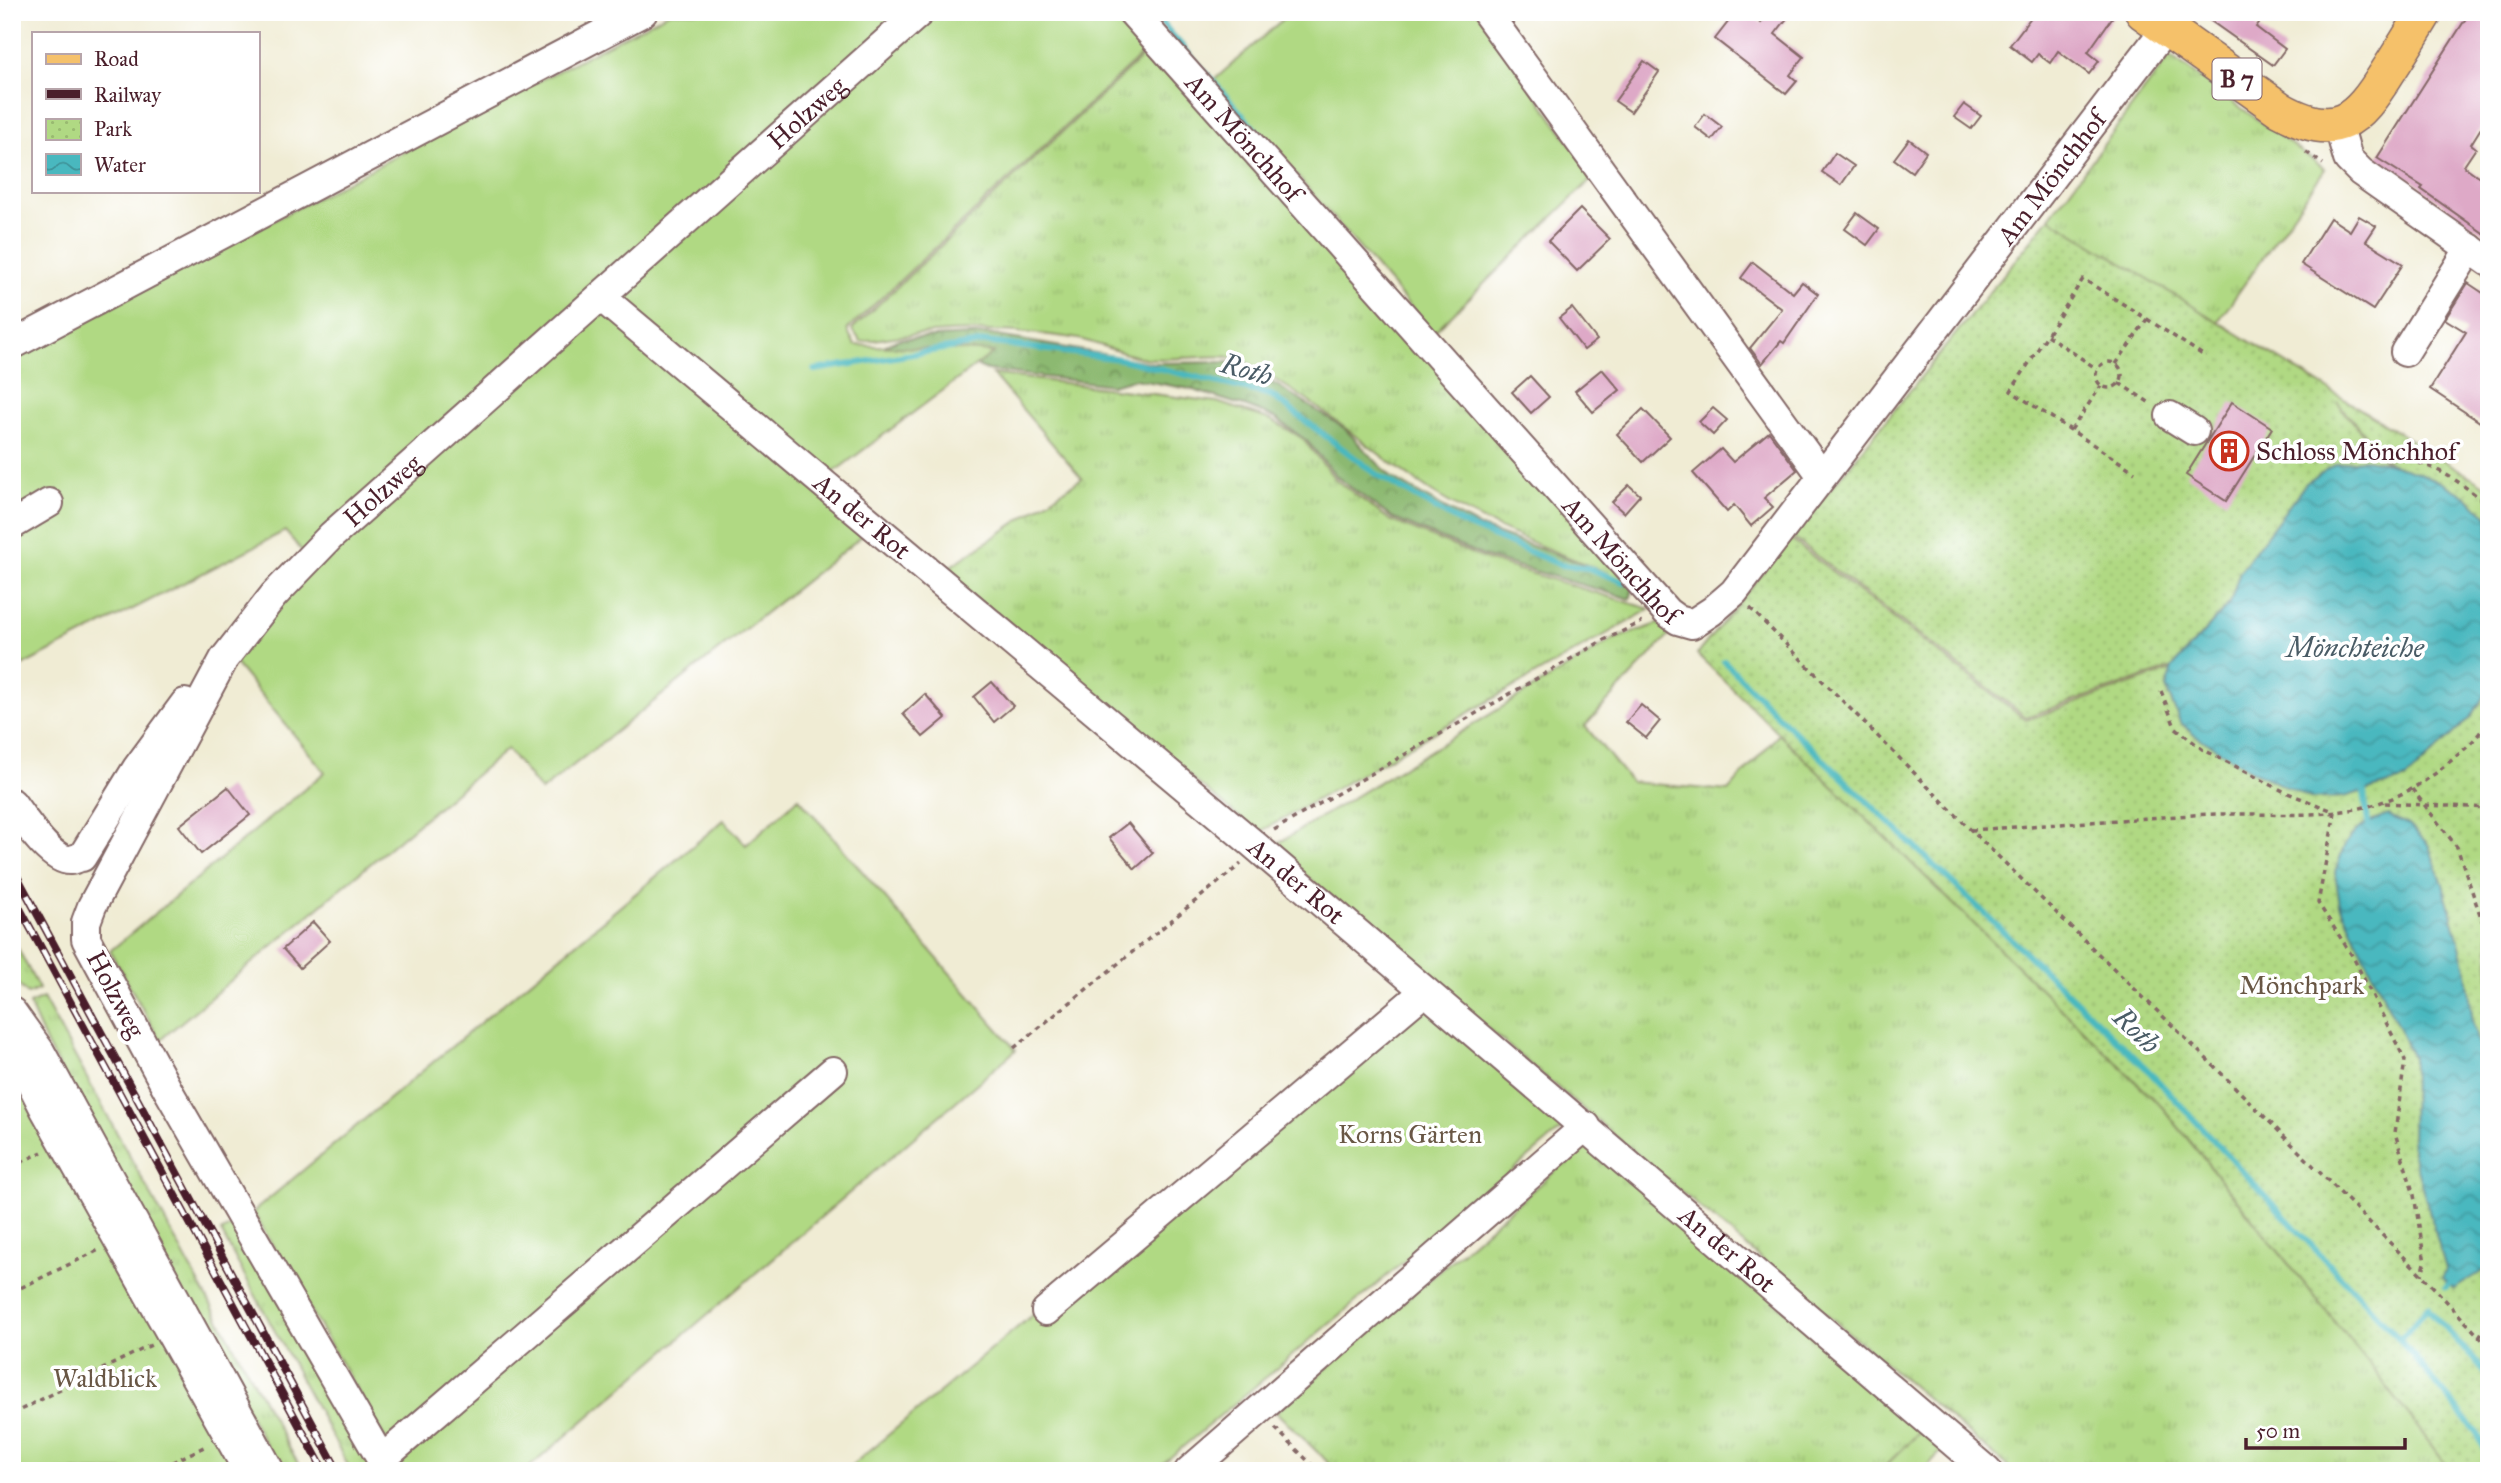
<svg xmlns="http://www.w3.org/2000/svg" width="2501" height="1483" font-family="'IM FELL Great Primer',serif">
	<defs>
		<pattern id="grass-tufts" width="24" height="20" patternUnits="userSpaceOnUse" patternTransform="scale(1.75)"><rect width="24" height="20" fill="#b0d983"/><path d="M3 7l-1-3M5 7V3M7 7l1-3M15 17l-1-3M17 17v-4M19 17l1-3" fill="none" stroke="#99ba71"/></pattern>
		<pattern id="forest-crowns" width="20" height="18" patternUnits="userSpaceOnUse" patternTransform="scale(1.75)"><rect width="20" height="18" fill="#8cb971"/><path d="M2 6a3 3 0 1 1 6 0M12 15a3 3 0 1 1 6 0" fill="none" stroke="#74965d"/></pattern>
		<pattern id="park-dots" width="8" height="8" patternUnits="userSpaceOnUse" patternTransform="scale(1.75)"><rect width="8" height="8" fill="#b0d983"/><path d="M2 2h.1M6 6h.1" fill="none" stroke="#99ba71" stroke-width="1.8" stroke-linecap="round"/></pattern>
		<pattern id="water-waves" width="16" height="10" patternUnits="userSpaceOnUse" patternTransform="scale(1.75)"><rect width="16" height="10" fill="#49b8bf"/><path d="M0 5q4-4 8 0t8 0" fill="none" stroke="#3f959b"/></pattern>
	</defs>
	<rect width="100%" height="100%" fill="#fff"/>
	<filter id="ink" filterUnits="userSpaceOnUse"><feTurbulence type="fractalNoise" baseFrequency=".0143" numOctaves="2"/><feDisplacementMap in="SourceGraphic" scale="14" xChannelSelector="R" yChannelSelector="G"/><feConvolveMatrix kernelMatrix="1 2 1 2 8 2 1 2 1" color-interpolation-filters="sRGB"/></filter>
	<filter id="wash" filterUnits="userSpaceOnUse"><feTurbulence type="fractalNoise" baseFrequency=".00686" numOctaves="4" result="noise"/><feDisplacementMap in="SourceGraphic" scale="28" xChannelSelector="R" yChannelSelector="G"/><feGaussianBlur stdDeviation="1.57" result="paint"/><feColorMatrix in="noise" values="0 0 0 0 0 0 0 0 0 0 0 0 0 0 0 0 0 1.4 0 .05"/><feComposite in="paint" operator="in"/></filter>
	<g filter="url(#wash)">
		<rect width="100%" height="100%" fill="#f0ecd4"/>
		<g fill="url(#grass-tufts)" stroke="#7d7c57" stroke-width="2">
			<path d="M1155,45l479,540c-68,-31 -139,-53 -202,-93 -55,-36 -103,-81 -160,-114 -11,-6 -21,-14 -32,-19 -18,-7 -73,3 -96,-1 -24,-4 -47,-16 -71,-20 -70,-11 -143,-8 -212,4l-9,-13z"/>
			<polygon points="2170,56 2325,169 2217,323 2049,218"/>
			<polygon points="992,374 1217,402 1271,420 1302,438 1336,480 1390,520 1487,560 1650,609 1258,833 942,572 1082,478"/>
			<polygon points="1664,622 1673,631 1585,726 1631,782 1728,791 1779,734 2163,1108 2378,1375 2451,1471 2013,1471 1272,847 1614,639"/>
			<polygon points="12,937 39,989 28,994 12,979"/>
			<polygon points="43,998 302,1471 280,1471 48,1047 29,1004"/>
			<polygon points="1586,1144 1925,1427 1880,1471 1337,1471 1276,1412"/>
			<polygon points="235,1224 377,1471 351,1471 221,1232"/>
		</g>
		<polygon fill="url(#forest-crowns)" stroke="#6b6c4e" stroke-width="2" points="987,334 1153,363 1235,362 1264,377 1344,428 1391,477 1446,509 1481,528 1581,563 1634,587 1630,599 1486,557 1392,518 1338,478 1307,441 1275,418 1247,407 1190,389 1134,379 1111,385 987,370 957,357 861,356 899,339"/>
		<g fill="url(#park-dots)" stroke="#7d7c57" stroke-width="2">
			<polygon points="2049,218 2489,488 2489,519 2470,499 2445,486 2389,463 2337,402 2386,462 2364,459 2240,571 2230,603 2172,668 2026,717 1792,537"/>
			<polygon points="1790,539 2026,720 2172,670 2166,688 2180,722 2193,734 2406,779 2472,716 2489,687 2489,1471 2451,1471 2378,1375 2163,1108 1697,654"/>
		</g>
		<g fill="#b0d983" stroke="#7d7c57" stroke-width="2">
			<polygon points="670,12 1121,12 1151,46 847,330 855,345 994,352 814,487 866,533 541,791 507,749 160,1040 110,951 325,772 233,661 303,552 285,531 12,671 12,358"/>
			<polygon points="1291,12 1478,12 1594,177 1433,333 1214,80"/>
			<polygon points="799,798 1016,1050 525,1471 404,1471 253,1212 724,820 746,845"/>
			<polygon points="1420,1002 1567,1125 1154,1471 845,1471 1043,1306"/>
			<polygon points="12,1043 259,1471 12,1471"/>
			<polygon points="1925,1427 1947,1446 1922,1471 1880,1471"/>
		</g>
		<g fill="url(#water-waves)" stroke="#4a6c75" stroke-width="2">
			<path d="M2365,459c32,4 77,20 104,40 7,5 14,13 20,20v168l-17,29 -66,63 -62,18 -32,2 -60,-28 -59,-37 -13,-12 -14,-34 6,-20 58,-65 10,-32 66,-88 30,-19z"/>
			<polygon points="2388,815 2409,825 2428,844 2443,884 2467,972 2473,1024 2489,1087 2489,1267 2454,1289 2442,1278 2446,1269 2412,1152 2413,1058 2340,905 2335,872 2345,844 2356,831 2368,823"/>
		</g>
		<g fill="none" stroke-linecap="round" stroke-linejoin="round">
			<g stroke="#49b8bf" stroke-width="6">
				<polyline points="1152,12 1262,137"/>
				<polyline points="815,370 986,342 1120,359 1271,395 1379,476 1463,524 1561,565 1588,568 1624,582"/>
				<polyline points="1724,661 1778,716 2145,1067 2400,1340 2477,1433 2489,1458"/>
				<polyline points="2364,792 2368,823"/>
				<polyline points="2446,1287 2449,1284"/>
				<polyline points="2427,1308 2489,1376"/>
				<polyline points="2400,1340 2428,1307"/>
			</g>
		</g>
		<g id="blocks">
			<g fill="#dea9c7">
				<polygon points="1736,12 1748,12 1761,23 1769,12 1792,12 1775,34 1804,57 1790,75 1797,81 1786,94 1715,39"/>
				<polygon points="2035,12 2116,12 2088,52 2099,61 2089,74 2058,51 2050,63 2038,54 2032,62 2010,45"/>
				<polygon points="2198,12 2267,12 2256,27 2285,49 2273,65"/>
				<polygon points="2470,12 2489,12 2489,115 2471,144 2476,148 2464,166 2489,184 2489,237 2421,189 2423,187 2377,158"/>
				<polygon points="1644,61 1659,72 1631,112 1615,101"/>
				<polygon points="1964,104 1981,116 1971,129 1954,117"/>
				<polygon points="1705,114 1722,127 1712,140 1695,127"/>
				<polygon points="1909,139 1926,152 1912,172 1894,159"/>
				<polygon points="1835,153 1854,166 1841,185 1822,172"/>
				<polygon points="1580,209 1610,239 1577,271 1548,241"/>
				<polygon points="1857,213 1879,229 1867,245 1845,229"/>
				<polygon points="2359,216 2376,226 2366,241 2403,264 2373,310 2301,264 2330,218 2350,231"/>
				<polygon points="1753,262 1793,293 1802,282 1818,294 1784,343 1781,341 1762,364 1750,348 1782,309 1741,278"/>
				<polygon points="2468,283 2489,297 2489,414 2483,424 2430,389 2466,332 2445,319"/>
				<polygon points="1572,308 1597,340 1584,350 1559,318"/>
				<polygon points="1602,369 1620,390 1593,412 1575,391"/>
				<polygon points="1530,376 1549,397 1531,413 1512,392"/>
				<polygon points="2232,402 2272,428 2226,501 2186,475"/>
				<polygon points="1713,408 1727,420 1713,435 1699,422"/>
				<polygon points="1643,409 1670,437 1643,462 1617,434"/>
				<polygon points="1769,432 1797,470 1764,498 1773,507 1751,526 1734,505 1727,512 1693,473 1721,449 1733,462"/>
				<polygon points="1629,485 1640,495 1624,513 1612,502"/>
				<polygon points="992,682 1013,706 994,722 974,697"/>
				<polygon points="925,694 946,718 923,737 903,714"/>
				<polygon points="1641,705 1660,721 1646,738 1626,722"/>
				<polygon points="228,787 250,815 201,854 179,826"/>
				<polygon points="1128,823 1153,853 1135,869 1109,838"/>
				<polygon points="313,922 330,941 300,968 283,949"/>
			</g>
		</g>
	</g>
	<g filter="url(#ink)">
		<use href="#blocks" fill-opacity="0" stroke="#846766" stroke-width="2"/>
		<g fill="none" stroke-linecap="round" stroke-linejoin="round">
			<defs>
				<g id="minor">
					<path id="s1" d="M1132,12l535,600 11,8 14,4 20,-13 22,-19 432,-564"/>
					<polyline points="1486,12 1822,476"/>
					<polyline points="2338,123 2348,159 2361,172 2489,262"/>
					<path id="s2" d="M601,297l651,546 735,628"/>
					<polyline points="12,345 643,12"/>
					<polyline points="2405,352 2470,248"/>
					<polyline points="2170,416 2194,431"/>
					<polyline points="12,525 49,503"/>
					<path d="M12,803c11,15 39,59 59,57 1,0 10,-3 11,-3l55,-89 48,-65"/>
					<polyline points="12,1012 40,1051 270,1471"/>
					<polyline points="12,1045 45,1110 248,1471"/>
					<polyline points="1046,1311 1425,991"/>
					<polyline points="382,1459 833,1071"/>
					<path id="s3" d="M388,1471l-219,-379 -83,-153v-17l6,-16 132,-247 50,-64 57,-59 589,-524"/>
					<polyline points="1189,1471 1586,1126"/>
				</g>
				<path id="major" d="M2143,12l138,98c56,31 76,11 106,-37 13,-20 26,-41 38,-61"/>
			</defs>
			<use href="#minor" stroke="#846766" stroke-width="32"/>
			<use href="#major" stroke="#846766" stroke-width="38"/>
			<g stroke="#846766" stroke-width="3.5" stroke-dasharray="5 5" stroke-linecap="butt">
				<polyline points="2306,152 2323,164"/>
				<polyline points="2147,319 2206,357"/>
				<polyline points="2047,335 2097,369"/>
				<circle cx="2109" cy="375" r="13"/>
				<polyline points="2116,364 2147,319 2083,279 2011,391 2135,472"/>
				<polyline points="2119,383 2150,403"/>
				<polyline points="2071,430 2101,386"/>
				<path d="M2419,463c27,8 48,25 70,42"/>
				<polyline points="1750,608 1971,830 2216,1068 2422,1275 2489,1347"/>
				<polyline points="2161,691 2175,727 2202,749 2285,792 2333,811"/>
				<polyline points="2412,789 2457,847 2489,941"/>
				<polyline points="2385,803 2489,808"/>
				<polyline points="2335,812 2318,903 2353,957 2405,1060 2395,1133 2414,1195 2425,1263 2422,1275"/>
				<polyline points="1274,830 1600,642 1642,622"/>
				<path d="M1971,830c74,-5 148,-10 222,-15 96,-6 173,18 254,-51 17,-14 32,-26 42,-46"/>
				<polyline points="1014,1048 1241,864"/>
				<polyline points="12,1167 42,1152"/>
				<polyline points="12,1292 99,1250"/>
				<polyline points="2479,1337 2489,1321"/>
				<polyline points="12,1414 151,1345"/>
				<polyline points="1275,1428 1318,1471"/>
				<polyline points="154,1471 206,1446"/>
			</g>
			<use href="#minor" stroke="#fff" stroke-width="28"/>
			<use href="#major" stroke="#f5c16b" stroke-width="35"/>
			<defs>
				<g id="rail">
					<polyline points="12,867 338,1471"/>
					<polyline points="12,894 324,1471"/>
				</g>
			</defs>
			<use href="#rail" stroke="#4a1f2b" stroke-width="8"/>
			<use href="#rail" stroke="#fff" stroke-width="5" stroke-dasharray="16" stroke-linecap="butt"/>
		</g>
	</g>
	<defs>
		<symbol id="building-ring" viewBox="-11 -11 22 22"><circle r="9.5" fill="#fff" stroke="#c8321e" stroke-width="1.5"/><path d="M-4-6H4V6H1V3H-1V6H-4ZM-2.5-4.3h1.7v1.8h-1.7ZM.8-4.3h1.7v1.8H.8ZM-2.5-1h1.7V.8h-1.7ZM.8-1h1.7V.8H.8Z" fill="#c8321e"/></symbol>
	</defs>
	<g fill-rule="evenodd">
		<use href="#building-ring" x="2207" y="429" width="44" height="44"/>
	</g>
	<g text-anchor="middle" stroke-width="7" stroke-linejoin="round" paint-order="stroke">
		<rect fill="#fff" stroke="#80626b" stroke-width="2" x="2212.5" y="58.5" width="49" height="41" rx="5"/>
		<g font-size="24" font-weight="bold" fill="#4a1f2b">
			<text x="2237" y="87">B 7</text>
		</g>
		<g font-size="26" fill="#4a1f2b" stroke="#fff">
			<text dy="9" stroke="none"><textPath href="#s3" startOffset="1726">Holzweg</textPath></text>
			<text dy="9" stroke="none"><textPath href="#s1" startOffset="168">Am Mönchhof</textPath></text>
			<text dy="9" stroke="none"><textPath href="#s1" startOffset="1407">Am Mönchhof</textPath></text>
			<text dy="9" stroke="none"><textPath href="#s3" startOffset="1158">Holzweg</textPath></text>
			<text dy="9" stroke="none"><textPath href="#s2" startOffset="341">An der Rot</textPath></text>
			<text dy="9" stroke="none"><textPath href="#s1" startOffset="735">Am Mönchhof</textPath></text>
			<text dy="9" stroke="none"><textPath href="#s2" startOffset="908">An der Rot</textPath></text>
			<text transform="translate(116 994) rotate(62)" y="9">Holzweg</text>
			<text dy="9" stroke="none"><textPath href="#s2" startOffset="1475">An der Rot</textPath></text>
		</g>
		<g font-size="26" fill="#4a1f2b" stroke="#fff" text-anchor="start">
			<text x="2256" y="460">Schloss Mönchhof</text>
		</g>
		<g font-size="26" fill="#695745" stroke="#fff">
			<text x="2302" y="994">Mönchpark</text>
			<text x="1410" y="1143">Korns Gärten</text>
			<text x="105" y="1387">Waldblick</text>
		</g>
		<g font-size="28" font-style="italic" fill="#4a5c66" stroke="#fff">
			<text transform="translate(1247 369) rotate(16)" y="10">Roth</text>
			<text x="2355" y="657">Mönchteiche</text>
			<text transform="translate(2137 1030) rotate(44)" y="10">Roth</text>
		</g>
	</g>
	<rect width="2501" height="1483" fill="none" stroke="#fff" stroke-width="42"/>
	<rect x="32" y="32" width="228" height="161" fill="#ffffff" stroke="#b7a5aa" stroke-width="2"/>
	<rect x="46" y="54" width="35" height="10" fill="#f5c16b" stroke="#b7a5aa" stroke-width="2"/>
	<text x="94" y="66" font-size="21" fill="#4a1f2b">Road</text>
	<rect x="46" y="89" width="35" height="10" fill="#4a1f2b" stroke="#b7a5aa" stroke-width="2"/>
	<text x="94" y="102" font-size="21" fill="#4a1f2b">Railway</text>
	<rect x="46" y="119" width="35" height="21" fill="url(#park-dots)" stroke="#b7a5aa" stroke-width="2"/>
	<text x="94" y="136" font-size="21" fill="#4a1f2b">Park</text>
	<rect x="46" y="154" width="35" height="21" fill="url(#water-waves)" stroke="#b7a5aa" stroke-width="2"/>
	<text x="94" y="172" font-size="21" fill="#4a1f2b">Water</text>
	<path d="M2246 1438v10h159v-10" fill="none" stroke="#4a1f2b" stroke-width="3.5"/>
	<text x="2256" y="1438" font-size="21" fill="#4a1f2b" stroke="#ffffff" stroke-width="5" paint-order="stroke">50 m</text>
</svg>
